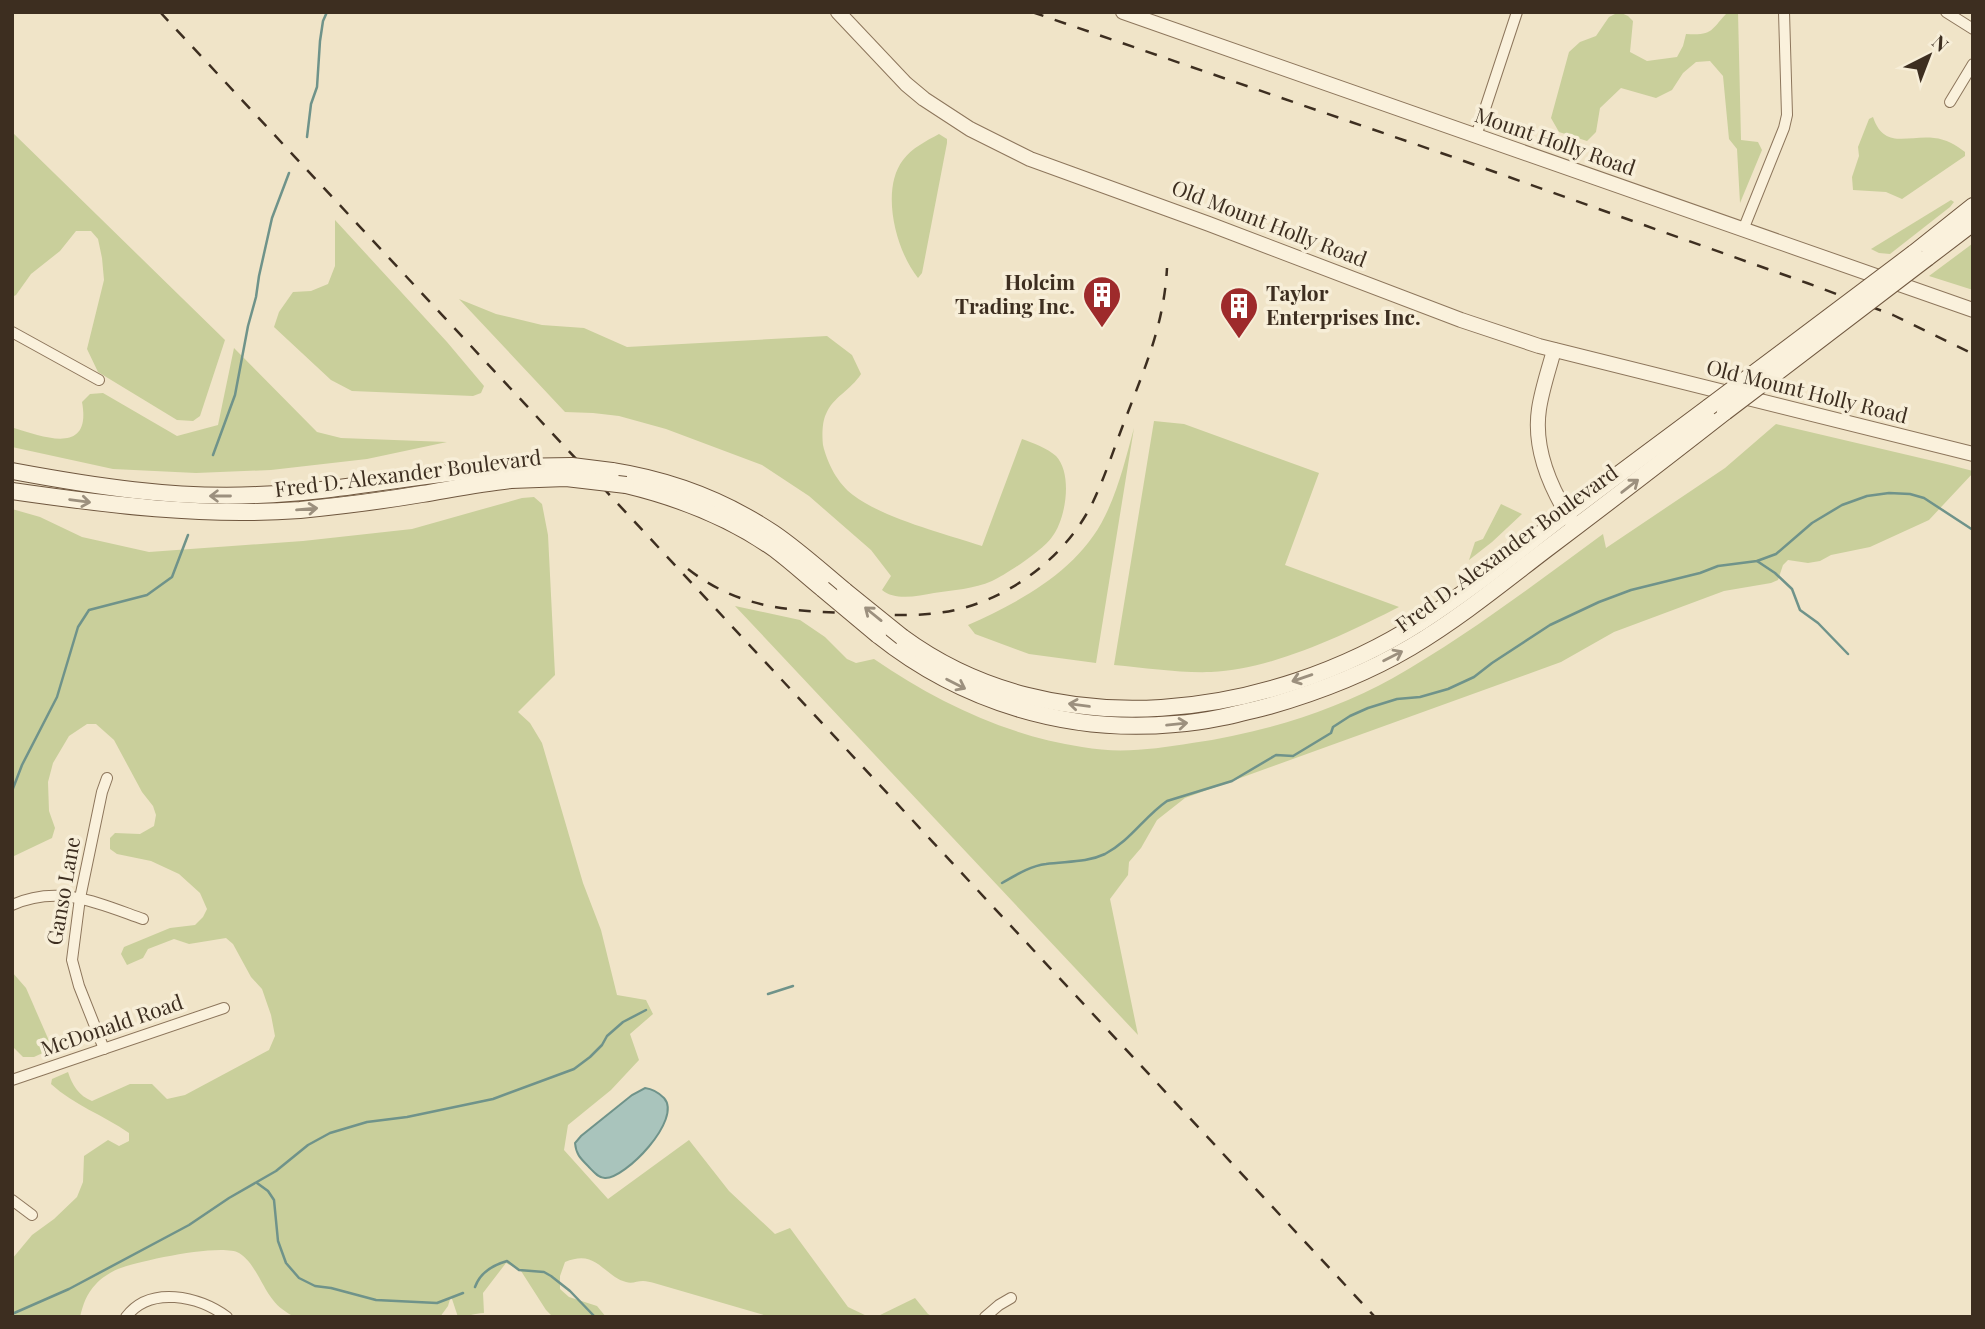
<svg xmlns="http://www.w3.org/2000/svg" width="1985" height="1329" font-family="'Playfair Display',serif">
	<rect width="100%" height="100%" fill="#f0e4c8"/>
	<g fill="#c9cf9b">
		<path d="M1619,12l9,4 5,5 -3,31 17,9 30,-4 6,-11 3,-12c28,2 25,-5 42,-22h10l3,128 17,2 4,8 -22,53 -3,-54 -8,-10 -6,-63 -13,-15 -14,1 -13,11 -11,17 -16,8 -35,-10 -21,20 -4,24 -9,9 -28,-9 -8,-14 18,-66 11,-10 16,-6 13,-19z"/>
		<path d="M1873,117c11,33 35,18 61,21 12,1 22,7 31,14v4l-63,43 -16,-7 -33,-2 -1,-13 7,-21 -1,-9 11,-28z"/>
		<polygon points="12,132 225,340 200,416 193,421 177,420 98,372 87,349 104,280 102,258 98,239 91,231 76,231 60,251 31,274 16,295 12,297"/>
		<path d="M939,134l8,5v4l-25,130 -4,5c-22,-27 -38,-88 -15,-118 9,-12 23,-19 36,-26z"/>
		<polygon points="1951,200 1954,202 1950,207 1890,254 1879,253 1871,249"/>
		<polygon points="335,220 447,342 484,386 481,393 473,396 352,391 331,380 274,327 279,312 293,292 311,291 328,284 335,266"/>
		<polygon points="1973,243 1973,290 1929,276 1968,247"/>
		<path d="M459,299l37,15 46,11 42,3 43,19 200,-11 25,19 9,19c-10,16 -28,23 -35,40 -4,8 -4,22 -3,31 4,18 15,39 30,50 30,23 92,39 129,51l40,-107c11,4 25,9 34,17 17,18 10,63 -4,81 -9,13 -45,37 -60,44 -18,8 -39,9 -58,12 -16,3 -39,8 -52,-3l9,-14 -20,-26 -62,-54 -47,-31 -96,-36 -47,-13 -26,-3 -28,-1z"/>
		<path d="M234,348l83,84 24,6 106,4 -80,17 -96,11 -75,3 -83,-4 -101,-22v-18l2,-1c30,9 78,28 68,-26l8,-8 13,-1 74,43 41,-11z"/>
		<path d="M1154,421l30,3 135,49 -34,92 114,42c-53,27 -128,63 -188,65 -32,1 -65,-4 -97,-7z"/>
		<path d="M1776,424l170,40 27,7v2l-44,47 -59,27 -39,8 -11,6 -12,2 -20,-3 -5,5 -5,15 -7,3 -47,8 -110,41 -53,30 -376,136 -28,22 -16,28 -12,14 -1,13 -18,24 28,136 -403,-429 65,14 25,17 22,22 9,4 18,-4c63,43 131,76 208,88 38,7 73,2 110,-4 69,-10 140,-31 201,-65 74,-42 142,-94 210,-144l3,14 119,-80z"/>
		<path d="M1134,428l-38,235 -67,-9 -54,-20 -7,-9c52,-23 111,-55 137,-109 14,-28 21,-59 29,-88z"/>
		<path d="M534,497l8,7 6,31 7,140 -37,37 12,11 12,20 41,140 18,47 16,65 29,5 7,14 -23,20 9,26 -28,30 -43,35 -4,25 44,49 81,-59 40,51 46,43 15,-6 58,79 21,10h-98l-117,-34c-4,-1 -7,-2 -11,-2 -6,0 -11,3 -17,1 -23,-6 -29,-34 -61,-20l-5,14v13l9,8 28,9 9,11h-53l-7,-7 -25,-39 -15,-8 -23,30 1,20c-9,0 -17,4 -26,4l-7,-21 -3,10 -8,11h-146c-8,-5 -16,-10 -21,-17 -12,-15 -18,-37 -34,-47 -18,-10 -100,8 -121,16 -7,3 -17,9 -22,15 -9,9 -13,20 -16,33h-68v-58l20,-24 22,-16 23,-22 6,-15 1,-26 24,-16 11,6 10,-5v-8c-26,-18 -55,-28 -78,-49l1,-5 16,-7c4,13 11,24 24,29l38,-17h22l15,15 18,-4 84,-45 6,-14 -4,-21 -9,-26 -11,-12 -18,-33 -7,-6 -37,6 -15,-5 -26,10 -5,9 -16,7 -6,-11 3,-7 46,-19 25,-3 8,-8 4,-8 -7,-16 -21,-19 -28,-13 -34,-7 -7,-5v-11l5,-5 25,1 14,-8 2,-11 -3,-9 -11,-14 -28,-52 -18,-16h-9l-18,12 -16,27 -5,19 1,29 6,17 -3,10 -40,19v-348l28,8 42,20 67,15 154,-11 109,-12 110,-31z"/>
		<polygon points="1501,504 1522,514 1492,542 1469,560 1475,542 1483,539"/>
		<polygon points="12,972 26,988 50,1043 49,1050 34,1057 23,1057 12,1046"/>
		<polygon points="915,1298 928,1314 934,1317 876,1317"/>
	</g>
	<path fill="#a9c4bc" stroke="#6f938a" stroke-width="2" d="M645,1088c8,1 13,4 19,10 19,21 -39,81 -59,80 -7,0 -12,-7 -17,-12 -8,-8 -12,-12 -13,-23l6,-7 51,-41z"/>
	<g fill="none" stroke-linecap="round" stroke-linejoin="round">
		<g stroke="#6f938a" stroke-width="2.5">
			<polyline points="307,137 311,104 317,87 320,41 323,21 327,12"/>
			<polyline points="213,455 235,395 248,326 256,297 259,276 272,218 289,173"/>
			<polyline points="1757,561 1775,573 1792,589 1800,610 1818,623 1848,654"/>
			<polyline points="12,791 22,765 57,697 78,627 89,610 147,595 172,577 188,535"/>
			<path d="M1002,883c14,-8 28,-17 44,-19 20,-3 40,-1 59,-10 25,-13 39,-37 62,-53l65,-20 44,-26 17,1 38,-23 2,-6 17,-11 18,-8 29,-9 23,-2 28,-8 26,-12 18,-14 58,-38 49,-23 32,-12 69,-17 18,-7 39,-5 19,-7 36,-31 30,-18 25,-9 22,-3 21,1 14,4 49,32"/>
			<polyline points="768,994 793,986"/>
			<polyline points="257,1183 268,1191 274,1200 278,1241 286,1263 299,1278 315,1286 331,1288 376,1300 437,1303 463,1293"/>
			<path d="M475,1287c5,-14 18,-22 32,-26l12,9 25,2 7,4 19,15 25,26"/>
			<polyline points="12,1314 69,1289 189,1225 229,1198 276,1171 308,1145 330,1133 367,1122 407,1117 493,1099 574,1069 590,1057 602,1045 607,1036 623,1022 646,1010"/>
		</g>
		<defs>
			<g id="minor">
				<polyline points="1946,12 1973,29"/>
				<polyline points="1950,102 1973,64"/>
				<polyline points="1476,136 1517,12"/>
				<polyline points="1743,230 1784,128 1787,115 1784,12"/>
				<polyline points="12,332 99,380"/>
				<path d="M12,905c47,-21 86,-2 131,14"/>
				<polyline points="104,1049 79,986 72,960 80,898 102,792 107,778"/>
				<polyline points="12,1080 224,1008"/>
				<polyline points="12,1200 32,1215"/>
				<path d="M126,1317c24,-32 73,-21 101,0"/>
				<polyline points="985,1317 999,1305 1011,1298"/>
			</g>
			<g id="tertiary">
				<polyline points="838,12 906,84 924,99 970,129 1030,159 1209,224 1461,320 1539,346 1973,454"/>
				<polyline points="1123,12 1973,310"/>
				<path d="M1554,350c-5,19 -12,39 -15,59 -6,40 11,79 33,113"/>
			</g>
			<g id="secondary">
				<polyline points="1914,253 1973,206"/>
				<polyline points="1927,258 1973,223"/>
				<path d="M12,471c81,15 162,28 245,24 84,-3 166,-22 250,-28"/>
				<path d="M612,471c57,9 113,30 161,62 25,17 48,38 72,58"/>
				<path d="M626,485c54,13 105,33 150,65 16,12 31,26 47,39"/>
				<path d="M12,491c97,14 190,26 288,19 40,-4 81,-9 122,-16 30,-5 59,-11 89,-14"/>
				<path d="M878,635c84,67 190,99 297,89 32,-2 63,-10 94,-18 49,-14 98,-33 142,-59 47,-28 90,-63 133,-96 61,-46 121,-92 181,-139"/>
				<path d="M902,637c152,112 367,82 519,-15 50,-32 97,-71 144,-107 48,-37 96,-72 144,-108"/>
			</g>
		</defs>
		<use href="#minor" stroke="#8d765c" stroke-width="12"/>
		<use href="#tertiary" stroke="#8d765c" stroke-width="16"/>
		<use href="#secondary" stroke="#6f573f" stroke-width="18"/>
		<use href="#minor" stroke="#faf1dc" stroke-width="10"/>
		<use href="#tertiary" stroke="#faf1dc" stroke-width="14"/>
		<use href="#secondary" stroke="#faf1dc" stroke-width="16"/>
		<g stroke="#3d2e20" stroke-width="2.5" stroke-dasharray="12 12" stroke-linecap="butt">
			<polyline points="160,12 1375,1317"/>
			<polyline points="1032,12 1447,155 1807,283 1893,315 1973,354"/>
			<path d="M688,569c50,39 100,42 160,44 30,1 61,4 90,0 64,-8 125,-52 154,-109 13,-27 22,-56 33,-84 20,-53 39,-95 42,-152"/>
		</g>
		<defs>
			<g id="secondary-bridge">
				<polyline points="1709,407 1914,253"/>
				<polyline points="1725,412 1927,258"/>
				<polyline points="507,467 572,466 612,471"/>
				<polyline points="511,480 566,478 626,485"/>
				<polyline points="823,589 878,635"/>
				<polyline points="845,591 902,637"/>
			</g>
		</defs>
		<use href="#secondary-bridge" stroke="#6f573f" stroke-width="18" stroke-linecap="butt"/>
		<use href="#secondary-bridge" stroke="#faf1dc" stroke-width="16"/>
	</g>
	<defs><path id="oneway-shaft" d="M-6 0H5M1.5-3L5.5 0L1.5 3" fill="none" stroke-width="1.6" stroke-linecap="round" stroke-linejoin="round" transform="scale(1.75)"/></defs>
	<g stroke="#9c907e">
		<use href="#oneway-shaft" transform="translate(1630 486) rotate(-38)"/>
		<use href="#oneway-shaft" transform="translate(220 496) rotate(180)"/>
		<use href="#oneway-shaft" transform="translate(80 501) rotate(8)"/>
		<use href="#oneway-shaft" transform="translate(307 509) rotate(-5)"/>
		<use href="#oneway-shaft" transform="translate(873 614) rotate(-141)"/>
		<use href="#oneway-shaft" transform="translate(1393 656) rotate(-27)"/>
		<use href="#oneway-shaft" transform="translate(1302 678) rotate(161)"/>
		<use href="#oneway-shaft" transform="translate(956 684) rotate(27)"/>
		<use href="#oneway-shaft" transform="translate(1079 705) rotate(-172)"/>
		<use href="#oneway-shaft" transform="translate(1177 724) rotate(-6)"/>
	</g>
	<defs>
		<symbol id="building-pin" viewBox="-11 -11 22 30"><path d="M0 17L-7.5 6A9.5 9.5 0 1 1 7.5 6Z" fill="#9e2a2b" stroke="#f7eed8"/><path d="M-4-6H4V6H1V3H-1V6H-4ZM-2.5-4.3h1.7v1.8h-1.7ZM.8-4.3h1.7v1.8H.8ZM-2.5-1h1.7V.8h-1.7ZM.8-1h1.7V.8H.8Z" fill="#fff"/></symbol>
	</defs>
	<g fill-rule="evenodd">
		<use href="#building-pin" x="1080" y="273" width="44" height="60"/>
		<use href="#building-pin" x="1217" y="284" width="44" height="60"/>
	</g>
	<g text-anchor="middle" stroke-width="7" stroke-linejoin="round" paint-order="stroke">
		<g font-size="21" fill="#3d2e20" stroke="#f7eed8">
			<text transform="translate(1555 142) rotate(19)" y="7">Mount Holly Road</text>
			<text transform="translate(1269 224) rotate(21)" y="7">Old Mount Holly Road</text>
			<text transform="translate(1807 392) rotate(14)" y="7">Old Mount Holly Road</text>
			<text transform="translate(408 474) rotate(-7)" y="7">Fred D. Alexander Boulevard</text>
			<text transform="translate(1507 549) rotate(-36)" y="7">Fred D. Alexander Boulevard</text>
			<text transform="translate(64 891) rotate(-80)" y="7">Ganso Lane</text>
			<text transform="translate(112 1026) rotate(-19)" y="7">McDonald Road</text>
		</g>
		<g font-size="21" font-weight="bold" fill="#3d2e20" stroke="#f7eed8" text-anchor="end">
			<text x="1075" y="290">Holcim<tspan x="1075" dy="24">Trading Inc.</tspan></text>
			<text x="1266" y="301" text-anchor="start">Taylor<tspan x="1266" dy="24">Enterprises Inc.</tspan></text>
		</g>
	</g>
	<rect width="1985" height="1329" fill="none" stroke="#3d2e20" stroke-width="28"/>
	<g transform="translate(1929 56) rotate(42)" stroke="#f7eed8" stroke-width="5" paint-order="stroke">
	<path d="M0-5L12 26L0 18L-12 26Z" fill="#3d2e20"/>
	<text y="-10" font-size="19" font-weight="bold" text-anchor="middle" fill="#3d2e20">N</text>
	</g>
</svg>
